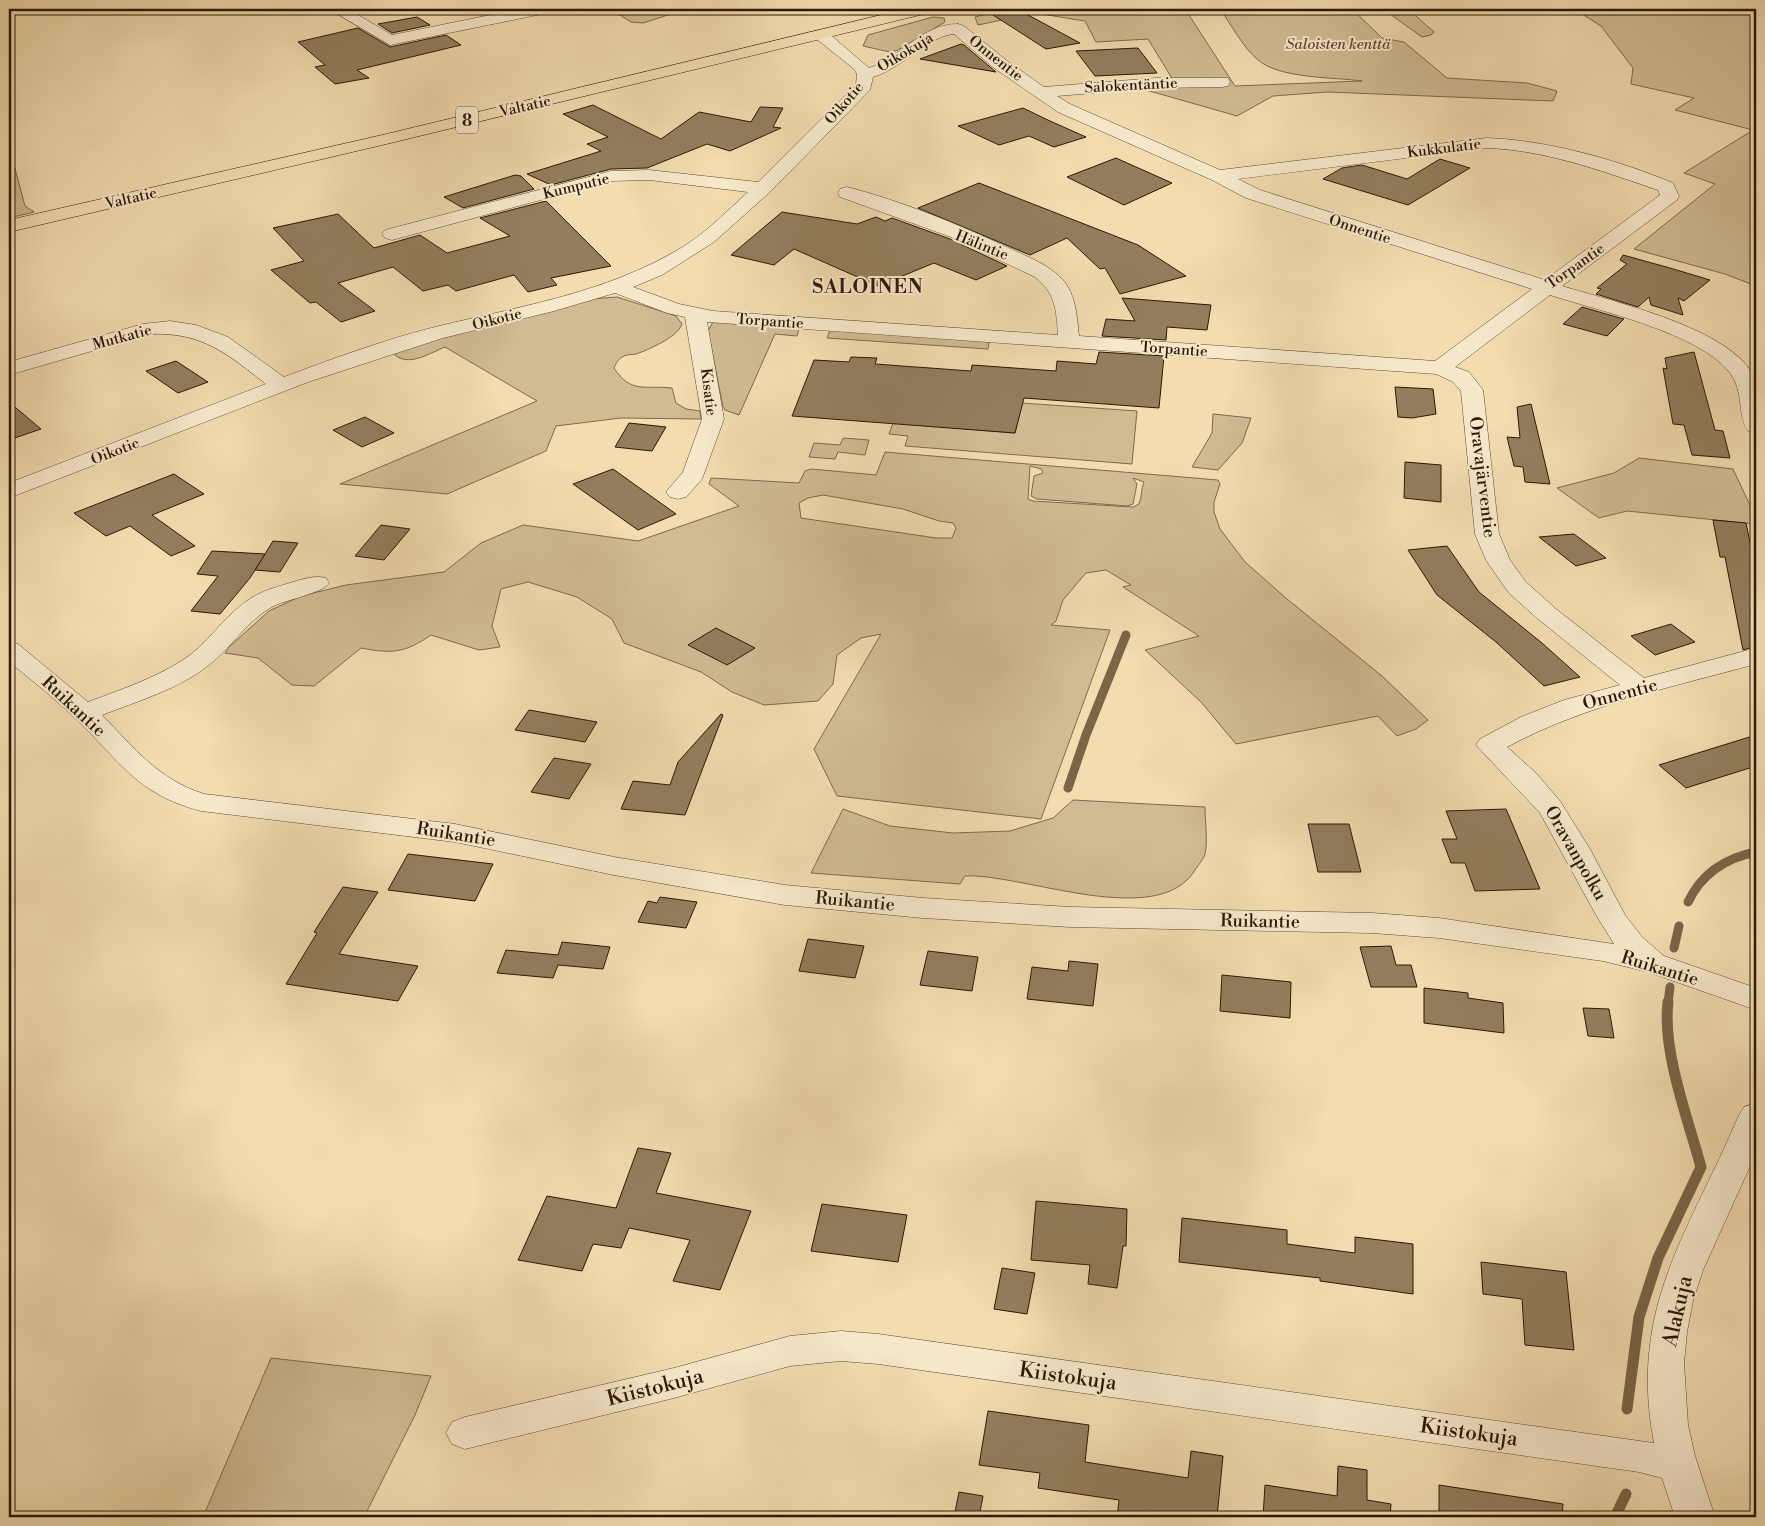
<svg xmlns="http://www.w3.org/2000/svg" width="1765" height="1526" font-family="'Libre Bodoni',serif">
	<rect width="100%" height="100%" fill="#f2dcb0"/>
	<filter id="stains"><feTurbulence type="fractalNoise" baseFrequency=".004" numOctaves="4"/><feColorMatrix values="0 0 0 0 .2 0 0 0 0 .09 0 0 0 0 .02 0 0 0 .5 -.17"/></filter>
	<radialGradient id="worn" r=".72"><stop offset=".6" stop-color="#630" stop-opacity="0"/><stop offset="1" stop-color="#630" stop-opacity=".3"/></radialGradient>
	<g fill="#d0bb93" stroke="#7e6a4b" fill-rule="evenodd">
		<polygon points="610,9 687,9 643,23 631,22"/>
		<path d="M1006,9h179l50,77 127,-5c-28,-4 -84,-2 -105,-22 -15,-13 -26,-35 -37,-50h132l30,29 22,4 43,36 80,5 30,8 -4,10 -226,-9 -54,4 -36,20 -91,-26 30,-5 -28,-46 -52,3 -11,-21 -50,-8 -57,12 -3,-8z"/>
		<polygon points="1383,9 1417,9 1416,16 1434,32 1431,35 1422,37"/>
		<polygon points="1574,9 1756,9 1756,286 1725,274 1634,249 1715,184 1684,173 1753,130 1675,110 1694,98 1631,84 1633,68 1601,26"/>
		<polygon points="933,17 944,18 945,22 898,50 890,52 863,46 868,35"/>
		<polygon points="9,146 25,206 34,212 9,218"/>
		<path d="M617,297l59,19 6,8c-4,13 -34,26 -46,30 -4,1 -8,0 -12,2 -5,2 -8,7 -10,12 17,26 30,17 58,20l4,15 10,6 14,2 1,8 -80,-1 -65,8 -10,25 -99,43 -107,-10 197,-83 -92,-54c-15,6 -36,20 -50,8l1,-5 194,-51z"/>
		<polygon points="713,322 796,327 799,329 797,336 775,334 739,415 725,410 723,407 708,331"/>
		<polygon points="830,330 986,341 989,343 988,349 827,338"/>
		<polygon points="1022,403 1137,411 1132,464 905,446 908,436 889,434 893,423 1015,433"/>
		<polygon points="1213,414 1251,418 1242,443 1218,470 1192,467 1212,433"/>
		<polygon points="843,438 869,440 865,455 838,452 835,459 809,457 814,443 840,445"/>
		<path d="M885,452l333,28 2,4 -6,18v10l6,17 25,33 42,37 95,77 46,44 -12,9 -19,7 -19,-20 -142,28 -35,-42 -56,-52 54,-14 -76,-49 8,-2 -25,-15 -20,3 -23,27 -7,21 -5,4 59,5 -69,189 -204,-23 -23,-47 67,-115 -20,4 -24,17 -4,29 -15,17 -54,4 -32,-13 -31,-20 -77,-29 -12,-24 -35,-22 -49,-15 -27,7 -9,37 8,21 -21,3 -48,-15c-26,18 -39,19 -70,13l-47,38 -22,-1 -34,-27 -33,-5 4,-6 40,-36 32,-15 45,-11 98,-13 37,-29 42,-18 115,16 101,-35 -30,-22 2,-6 88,5 6,-12 6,-2 65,6zM1030,466l11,3 2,4 -9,3 -3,20 6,3 90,7 6,-2 4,-20 -4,-6 11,4c-3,7 -2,15 -5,22l-6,3 -100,-6 -5,-2zM823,495l80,14 36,12 14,2 3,5 -4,10h-16l-135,-20 -2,-15 9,-5z"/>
		<polygon points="1639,458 1733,469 1756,518 1756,524 1627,511 1599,518 1557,488 1614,473"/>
		<path d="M1073,800l132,7c0,15 3,33 0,47 -1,5 -7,11 -10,16 -37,61 -173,3 -230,6l-5,8 -149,-11 32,-64 47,17 63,7 57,-2 43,-13z"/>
		<polygon points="271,1358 431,1376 415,1415 364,1517 203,1517"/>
	</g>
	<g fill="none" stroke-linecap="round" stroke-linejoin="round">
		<g stroke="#7a6547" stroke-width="9">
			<polyline points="1068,788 1086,735 1126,635"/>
			<path d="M1688,902c14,-29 37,-44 68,-50"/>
			<polyline points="1674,948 1679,926"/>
			<polyline points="1668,1003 1670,987"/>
		</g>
		<g stroke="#7a6547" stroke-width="11">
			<path d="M1627,1409l12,-92 19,-59 43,-91c-13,-48 -39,-116 -33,-165"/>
			<polyline points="1615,1517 1626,1494"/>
		</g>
	</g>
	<g fill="#927e5d" stroke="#2b1803">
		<polygon points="996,9 1017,9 1080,43 1046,49 993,15"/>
		<polygon points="417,17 430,25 392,33 378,24"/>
		<polygon points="358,28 390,47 446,35 461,45 357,70 369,78 335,84 315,67 325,65 298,42"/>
		<polygon points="961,44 964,45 996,72 920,59"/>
		<polygon points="1138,48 1157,73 1095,76 1076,51"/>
		<polygon points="593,105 661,139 699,112 751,122 760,107 783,108 773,127 781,128 730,151 707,144 647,168 611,169 551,185 527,174 601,151 587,144 608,137 563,114"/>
		<polygon points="1023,108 1050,121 1086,137 1054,147 1029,136 999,145 958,126"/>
		<polygon points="1116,158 1172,183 1124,205 1067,177"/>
		<polygon points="1440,159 1470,168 1408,205 1323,179 1342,168 1362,165 1407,179"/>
		<polygon points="515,175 521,176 534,189 463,208 444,197"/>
		<polygon points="979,183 1138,245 1186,276 1120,294 1105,268 1100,269 1067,238 1030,255 918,208"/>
		<polygon points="546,201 611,266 551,278 557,285 528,292 514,275 456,291 448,285 423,291 393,267 338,283 375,311 341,322 316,302 310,303 271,270 304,261 273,228 338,214 374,248 420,235 447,253 510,236 480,218"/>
		<polygon points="782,212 857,224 876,217 885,221 892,218 950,239 1007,266 976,280 934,263 878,286 794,249 774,265 731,255"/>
		<polygon points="1623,255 1670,268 1710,280 1684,301 1678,298 1683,315 1651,305 1649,297 1638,307 1596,294 1601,289 1597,288 1627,264 1620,260"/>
		<polygon points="1122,298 1211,305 1207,330 1167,327 1166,340 1102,336 1106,319 1135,321"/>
		<polygon points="1582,307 1620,318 1624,319 1607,336 1563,324"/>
		<polygon points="1099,352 1164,356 1159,408 1024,398 1015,433 792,416 814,360 849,362 851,357 877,358 875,364 971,371 972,365 1056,371 1057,361 1096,364"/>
		<polygon points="1694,352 1715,430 1723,431 1730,458 1692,455 1684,425 1673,424 1663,368 1667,369 1665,358"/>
		<polygon points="176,361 208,382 178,393 146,371"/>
		<polygon points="1395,387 1433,389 1436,414 1412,418 1398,417"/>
		<polygon points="9,402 41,429 9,440"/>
		<polygon points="1531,404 1550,484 1525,482 1523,467 1514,466 1507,437 1520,438 1517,407"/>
		<polygon points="365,417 394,433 362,447 333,430"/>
		<polygon points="629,423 666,427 652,451 615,447"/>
		<polygon points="1405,462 1441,465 1441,502 1404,498"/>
		<polygon points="613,469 676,514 638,530 573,484"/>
		<polygon points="174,474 204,494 152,515 195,546 171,556 130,526 106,536 74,513"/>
		<polygon points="1713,520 1746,523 1756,571 1756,646 1743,650 1725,557 1720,557"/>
		<polygon points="381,525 410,529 384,560 355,556"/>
		<polygon points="1574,534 1606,558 1576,566 1539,537"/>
		<polygon points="273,541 298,543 280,572 255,570"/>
		<polygon points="1447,546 1479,592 1542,643 1580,677 1544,686 1496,642 1437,595 1408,550"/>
		<polygon points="212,551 265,554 250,578 220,614 191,611 218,576 197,574"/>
		<polygon points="1671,624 1695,642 1655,655 1631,636"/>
		<polygon points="716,628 755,648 727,665 688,645"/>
		<polygon points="529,710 597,722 585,742 515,730"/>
		<polygon points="721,714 723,715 685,815 621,809 633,781 670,785 678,762"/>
		<polygon points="1756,735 1756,766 1686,788 1659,765"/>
		<polygon points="554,758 591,764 569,799 531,792"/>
		<polygon points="1506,809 1540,889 1475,891 1465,863 1451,863 1442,839 1457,839 1446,811"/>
		<polygon points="1308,824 1349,824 1361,872 1318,872"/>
		<polygon points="408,854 493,864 475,901 388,890"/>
		<polygon points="343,887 378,892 339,954 418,966 398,1001 286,984 317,933 314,932"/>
		<polygon points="660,897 697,902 686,928 638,922 648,901 657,903"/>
		<polygon points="808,939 864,946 855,978 799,971"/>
		<polygon points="562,942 610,947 603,969 558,965 553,978 497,973 506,950 558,955"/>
		<polygon points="1391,946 1396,965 1411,965 1417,987 1371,987 1360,947"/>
		<polygon points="928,951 978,957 972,991 920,985"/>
		<polygon points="1069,961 1098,964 1093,1006 1027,999 1032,967 1068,971"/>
		<polygon points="1222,975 1291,982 1290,1018 1220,1011"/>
		<polygon points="1424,988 1468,993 1468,998 1503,1003 1504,1033 1424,1023"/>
		<polygon points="1583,1008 1609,1009 1614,1038 1588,1036"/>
		<polygon points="638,1148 671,1153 656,1193 751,1211 720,1290 673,1281 690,1240 629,1228 621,1248 593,1244 582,1271 518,1260 547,1196 616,1208"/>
		<polygon points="1036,1201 1127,1209 1126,1246 1123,1246 1117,1288 1088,1284 1090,1265 1031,1260"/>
		<polygon points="822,1204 907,1215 898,1262 811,1251"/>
		<polygon points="1182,1218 1287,1230 1287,1244 1355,1253 1355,1237 1413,1244 1413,1294 1320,1281 1320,1278 1179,1262"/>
		<polygon points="1481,1262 1566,1272 1574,1350 1525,1345 1522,1299 1483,1294"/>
		<polygon points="1002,1268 1035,1273 1027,1314 994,1309"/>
		<polygon points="988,1411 1089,1425 1085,1462 1188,1478 1191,1451 1223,1456 1217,1517 1117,1517 1119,1500 1038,1488 1040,1473 979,1465"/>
		<polygon points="1338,1466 1367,1470 1367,1500 1391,1504 1390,1517 1263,1517 1265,1485 1337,1496"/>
		<polygon points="1439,1485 1563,1504 1562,1517 1439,1517"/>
		<polygon points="959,1492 983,1496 979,1517 954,1517"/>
	</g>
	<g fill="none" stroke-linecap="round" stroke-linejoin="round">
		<defs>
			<g id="minor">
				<polygon points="329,9 348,9 392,35 520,9 550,9 542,14 390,45"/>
				<path d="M958,24l6,2 42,34 38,27 112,-9h72l2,4 -2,4 -6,1 -66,1 -99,8 13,8 150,66 267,-32c60,2 131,22 186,45l6,13 -2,4 -115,86c49,15 173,43 193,93 5,11 1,40 1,54l-8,-2c-11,-16 -4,-40 -18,-58 -30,-40 -131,-62 -180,-78l-95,72 14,5 14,18 16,144 11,26 16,22 30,27 88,69 112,-30v16c-84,23 -171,41 -249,83l29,26 24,28 30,48 35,66 17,22 22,19 92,32v22l-108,-38 -45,-11 -164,-23 -67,-5 -302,-6 -147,-9 -138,-13 -171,-30 -159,-33 -254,-31c-65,-17 -80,-49 -125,-92 -21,-20 -44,-39 -67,-57v-21l9,3 70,58c32,-12 65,-23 95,-42 25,-16 40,-43 64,-59 13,-10 30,-14 46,-19 11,-3 21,-7 33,-4l3,5c-7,11 -44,16 -59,25 -24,14 -39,40 -61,57 -30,24 -71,36 -107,50 33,34 56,64 102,79l251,30 159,33 171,28 138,13 147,9 302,6 67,5 175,26 -18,-29 -56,-102 -64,-68 4,-6 41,-22 43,-17 56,-15 -82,-66 -30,-27 -22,-32 -11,-26 -14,-143 -8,-9 -17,-8 -729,-52 17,97 -22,60 -16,18 -8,2 -8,-2 -4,-5 17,-20 19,-53 -17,-102 -18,-4 -52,-20 -61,18 -111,27 -135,44 -299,116v-15l257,-99c-39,-30 -63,-52 -115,-50l-142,41v-13l134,-38 27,-3 26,4 32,12 56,40c48,-18 97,-36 147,-49 85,-21 174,-34 250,-80 25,-15 46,-37 67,-56l-99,-12 -38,1 -219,59 -7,-2 -3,-4 3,-4 226,-59 38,-1 109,12 98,-97 1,-11 -3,-5 -40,-32 -2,-3 2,-3h12l43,37c32,-11 53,-44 89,-44zM954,34l40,34 64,44 154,68 34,18 286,91 -97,72 -356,-25c-2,-19 -3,-42 -17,-57 -14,-15 -36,-23 -53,-31 -52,-24 -107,-47 -162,-61l-7,2 -2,4 2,4 111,40 84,40c21,17 21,32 23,58l-345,-24 -34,-7 -46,-17 29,-12 52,-33 56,-50 100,-102 3,-13c28,-8 57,-42 81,-43zM1487,148c58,2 111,22 165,40l6,2 2,5 -115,85 -285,-90 -22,-11z"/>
				<path d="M1756,1103v50l-53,117 -10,31 -6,31 -3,31 4,62 7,31 20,61h-40l-13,-39 -23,-6 -761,-108 -37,-3 -51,5 -116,32 -209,51 -13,-5 -6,-11 6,-11 13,-5 209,-49 116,-32 51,-5 37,3 776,109c-26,-136 35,-210 85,-328l5,-8z"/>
			</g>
			<polygon id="highway" points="906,9 932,9 924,14 378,146 9,232 9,220 378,136"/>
		</defs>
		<use href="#minor" stroke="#5d492e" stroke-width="1"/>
		<use href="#highway" stroke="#2b1803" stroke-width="1"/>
		<use href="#minor" fill="#f7e8cc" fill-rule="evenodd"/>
		<use href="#highway" fill="#f2dcb0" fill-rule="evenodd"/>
	</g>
	<g text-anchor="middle" stroke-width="4" stroke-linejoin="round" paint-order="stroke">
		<g font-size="15" font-style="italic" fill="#5d492e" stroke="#f7e8cc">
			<text x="1338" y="49">Saloisten kenttä</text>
		</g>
		<g font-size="15" fill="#2b1803" stroke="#f7e8cc">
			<text transform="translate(905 52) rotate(-31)" y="5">Oikokuja</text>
			<text transform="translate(996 58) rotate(38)" y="5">Onnentie</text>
			<text transform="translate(1131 85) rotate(-3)" y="5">Salokentäntie</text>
			<text transform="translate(844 103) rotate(-49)" y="5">Oikotie</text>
			<text transform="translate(525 106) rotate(-13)" y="5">Valtatie</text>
			<text transform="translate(1444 148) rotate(-7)" y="5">Kukkulatie</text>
			<text transform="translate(576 186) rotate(-14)" y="5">Kumputie</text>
			<text transform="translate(131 198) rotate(-13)" y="5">Valtatie</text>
			<text transform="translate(1360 229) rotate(18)" y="5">Onnentie</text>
			<text transform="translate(982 245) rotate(22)" y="5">Hälintie</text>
			<text transform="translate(1575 266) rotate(-35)" y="5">Torpantie</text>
			<text transform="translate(497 319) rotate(-14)" y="5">Oikotie</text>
			<text transform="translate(770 321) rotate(4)" y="5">Torpantie</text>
			<text transform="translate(122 337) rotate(-15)" y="5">Mutkatie</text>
			<text transform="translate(1174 349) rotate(4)" y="5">Torpantie</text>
			<text transform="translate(709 392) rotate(83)" y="5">Kisatie</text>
			<text transform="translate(115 451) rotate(-21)" y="5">Oikotie</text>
		</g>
		<rect fill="#f7e8cc" stroke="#68563f" stroke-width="1" x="456" y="106.5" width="22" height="27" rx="4"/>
		<g font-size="16" font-weight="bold" fill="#2b1803">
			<text x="467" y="126">8</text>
		</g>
		<g font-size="18" fill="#2b1803" stroke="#f7e8cc">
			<text transform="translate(1483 477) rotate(83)" y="6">Oravajärventie</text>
			<text transform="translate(1620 694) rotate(-15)" y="6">Onnentie</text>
			<text transform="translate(74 706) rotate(43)" y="6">Ruikantie</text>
			<text transform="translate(456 834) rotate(9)" y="6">Ruikantie</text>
			<text transform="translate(1576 853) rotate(60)" y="6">Oravanpolku</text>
			<text transform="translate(855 901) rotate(5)" y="6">Ruikantie</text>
			<text transform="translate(1260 921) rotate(1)" y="6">Ruikantie</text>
			<text transform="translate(1660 968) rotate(17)" y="6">Ruikantie</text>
		</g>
		<g font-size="19" font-weight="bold" letter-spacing="1" fill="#2b1803" stroke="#f7e8cc">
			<text x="868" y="293">SALOINEN</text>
		</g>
		<g font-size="21" fill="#2b1803" stroke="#f7e8cc">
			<text transform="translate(1677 1311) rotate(-77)" y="7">Alakuja</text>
			<text transform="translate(1068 1376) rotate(8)" y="7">Kiistokuja</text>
			<text transform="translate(655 1387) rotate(-14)" y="7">Kiistokuja</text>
			<text transform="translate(1469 1432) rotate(8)" y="7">Kiistokuja</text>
		</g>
	</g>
	<rect width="1765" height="1526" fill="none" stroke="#f2dcb0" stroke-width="30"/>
	<rect x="10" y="10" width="1745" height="1506" fill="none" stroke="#2b1803" stroke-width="2.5"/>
	<rect x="15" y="15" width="1735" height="1496" fill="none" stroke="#2b1803"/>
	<rect width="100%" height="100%" filter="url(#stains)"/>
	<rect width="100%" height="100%" fill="url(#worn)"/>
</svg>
